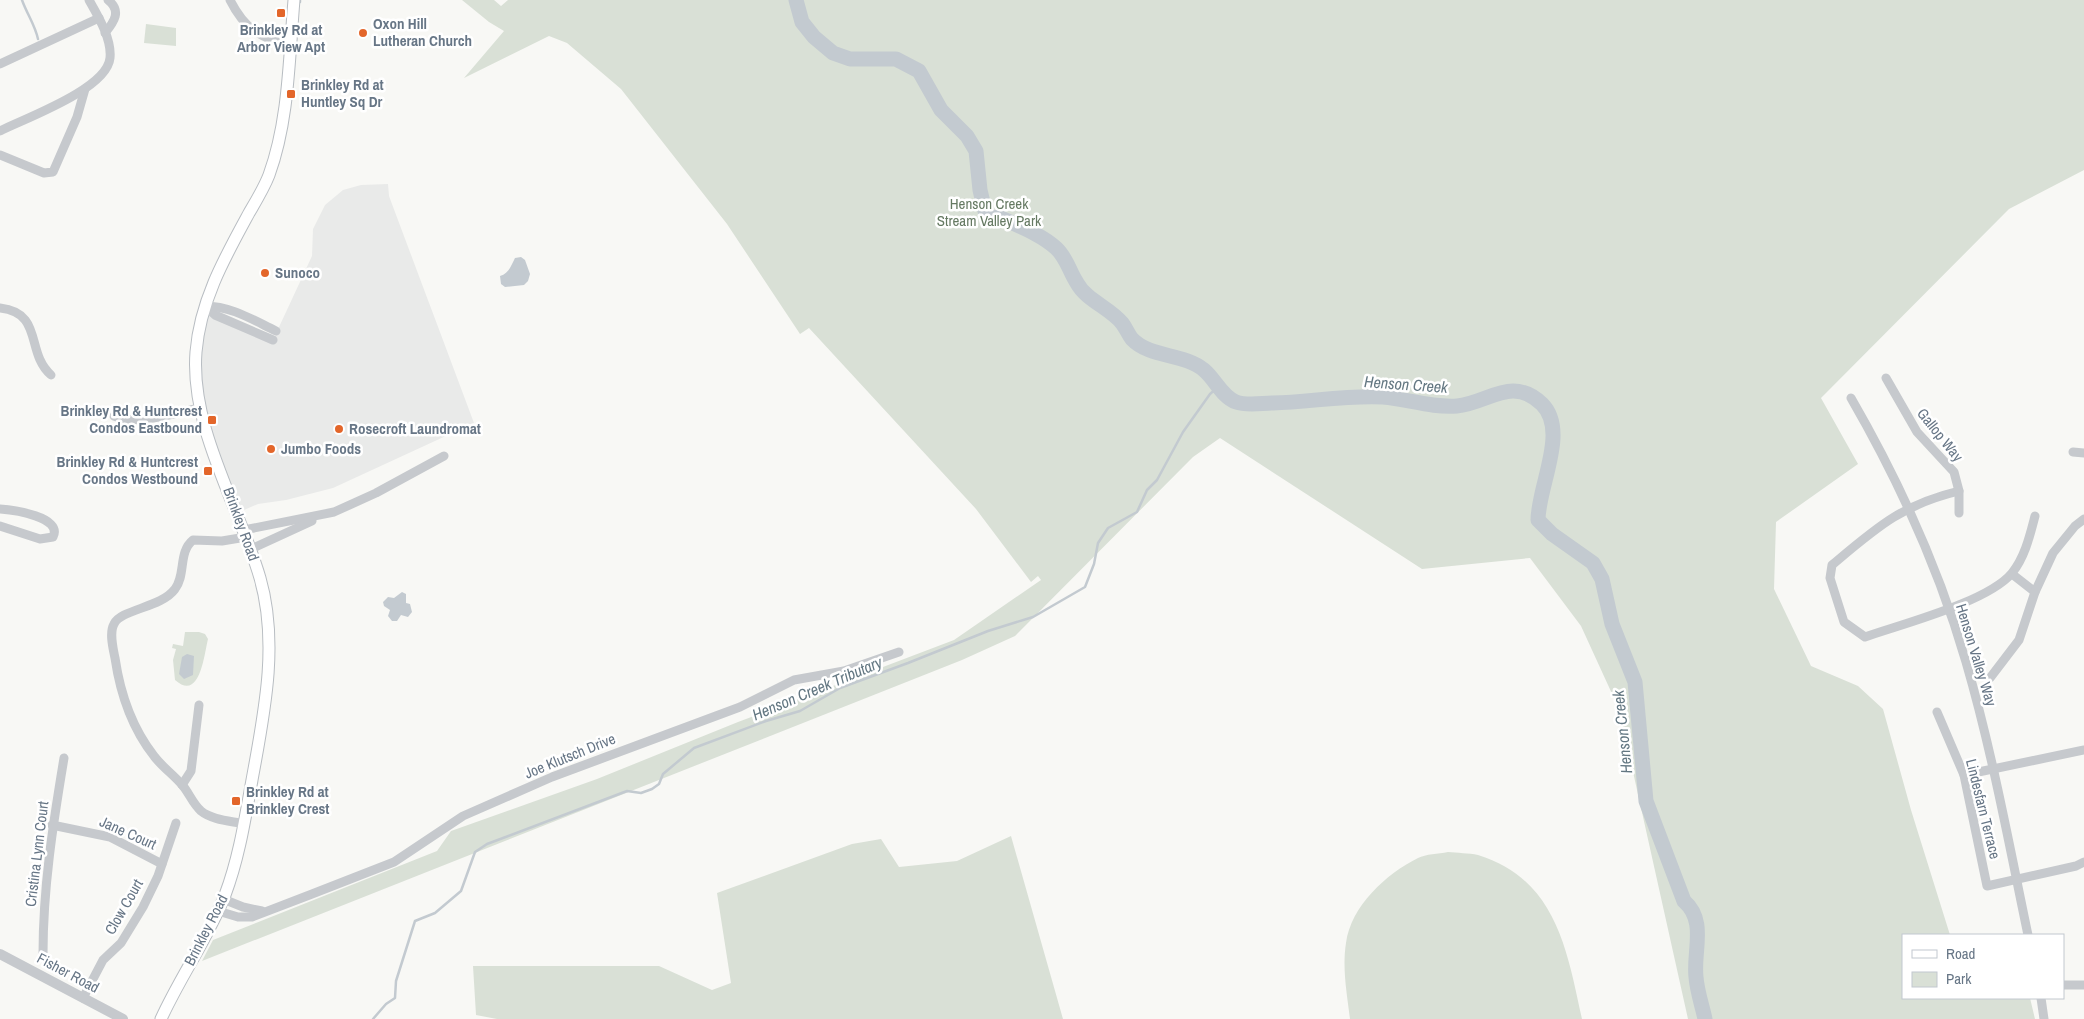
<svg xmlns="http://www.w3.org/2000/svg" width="2084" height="1019" font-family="'Archivo Narrow',sans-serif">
	<rect width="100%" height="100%" fill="#f8f8f5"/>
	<polygon fill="#e9eae9" points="388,184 389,196 474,423 333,488 286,500 258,504 237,513 197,392 205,306 273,340 312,256 313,229 325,205 343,190 361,185"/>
	<g fill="#d9e0d6">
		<polygon points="462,0 494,0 501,6 508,0 2084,0 2084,170 2009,209 1821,398 1858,464 1776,522 1774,589 1811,666 1858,686 1883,709 1911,810 1950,935 1903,935 1903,998 2030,998 2035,1019 1688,1019 1619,709 1581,626 1530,558 1422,569 1220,438 1193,457 1015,636 962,660 202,961 213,940 437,851 451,831 597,779 738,722 954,640 1041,580 1038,576 1031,582 976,509 809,328 800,334 727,224 621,89 567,43 549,36 464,78 504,31 489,22"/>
		<polygon points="146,24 176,28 176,46 144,43"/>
		<path d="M185,632h14l6,2 3,5c-4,16 -8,63 -33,41l-2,-20 3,-11 -4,-1 1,-4 10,2z"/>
		<polygon points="1011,836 1063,1019 497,1019 476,1015 473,966 659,966 712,990 731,983 717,893 852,844 881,839 899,867 957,861"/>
		<path d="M1448,852c9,1 21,1 30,3 78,24 89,95 104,164h-232c-3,-25 -8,-51 -4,-76 5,-37 40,-69 72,-85 8,-4 20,-4 30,-6z"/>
	</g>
	<g fill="#c3cad0">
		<path d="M521,257l4,3 5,14 -2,7 -4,4 -19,2 -4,-3 -1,-8c9,-3 11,-10 15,-18z"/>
		<polygon points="402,592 406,594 406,603 410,604 412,612 408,617 401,615 397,621 392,621 388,616 390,610 384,606 383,602 388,597 394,598"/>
		<polygon points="187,654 194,656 193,675 184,679 179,674 182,657"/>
	</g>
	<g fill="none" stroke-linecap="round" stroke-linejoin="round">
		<g stroke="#c3cad0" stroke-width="2.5">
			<path d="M22,0c5,14 13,25 16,39"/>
			<polyline points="300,2 300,0"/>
			<polyline points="373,1019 386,1004 395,998 396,981 415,921 435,913 461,891 475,852 487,844 627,791 641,793 652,789 659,784 663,774 694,748 766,721 800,711 840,688 908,663 988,631 1033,617 1085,587 1094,564 1098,543 1108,528 1137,512 1147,490 1157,480 1183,432 1210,394 1218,387"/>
		</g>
		<path stroke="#c3cad0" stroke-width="15" d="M796,0l6,22 12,15 19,16 17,6h46l23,12 22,39 26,26 9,15 4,39 6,25 6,3 7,-1c19,9 42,17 57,31 11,10 13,23 21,35 9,17 33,25 45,40 4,5 6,11 10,16 18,19 52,14 72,31 11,9 18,27 32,32 11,4 26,1 37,1 37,-1 73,-8 110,-6 25,2 48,11 74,9 31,-3 55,-31 85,-2 27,27 -4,82 -4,116l14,14 41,29 9,16 10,45 23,58 11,119 38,100c23,20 9,50 12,76 1,14 6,28 9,42"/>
		<defs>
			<path id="secondary" d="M161,1019c19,-42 47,-81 64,-124 14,-37 20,-76 27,-115 12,-66 27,-136 8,-202 -21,-72 -70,-150 -64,-226 4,-51 29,-95 53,-139 7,-12 15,-25 20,-38 20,-55 20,-117 25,-175"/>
		</defs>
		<use href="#secondary" stroke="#b8bdc2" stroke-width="13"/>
		<g stroke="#c6c9cd" stroke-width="9">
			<path d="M230,0c15,30 30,37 60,46"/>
			<path d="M105,33c9,-11 17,-22 3,-33"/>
			<polyline points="0,64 99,18"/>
			<path d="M0,131c26,-13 107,-42 110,-73 2,-19 -12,-42 -21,-58"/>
			<polyline points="0,155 44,173 53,172 77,117 85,89"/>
			<polyline points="205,306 215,315 273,340"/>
			<path d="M205,306c26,0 48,14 71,25"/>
			<path d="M0,308c44,5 25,44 51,67"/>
			<polyline points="1886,378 1917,432 1954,472 1959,491 1959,513"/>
			<path d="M1851,398c48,83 88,171 115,264 26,89 43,182 62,273"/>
			<path d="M114,416c24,10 60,-3 86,-8"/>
			<polyline points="2073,452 2084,453"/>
			<path d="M1959,491c-58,14 -83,37 -127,74l-2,13 14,44 21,15c37,-13 123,-35 147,-64 13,-16 18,-38 23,-57"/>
			<path d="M0,509c14,1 63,8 53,28l-13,2 -40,-13"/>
			<polyline points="244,530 334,512 376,493 444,456"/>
			<polyline points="251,549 312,521"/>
			<polyline points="2012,574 2035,592"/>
			<polyline points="1990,678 2019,640 2035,592 2053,553 2075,526 2084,519"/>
			<polyline points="1937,712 1964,775 1987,886 2076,866 2084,862"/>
			<polyline points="1964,775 2084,750"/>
			<polyline points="182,785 191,771 199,705"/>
			<path d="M244,824c-13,-3 -32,-4 -43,-13 -8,-7 -12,-18 -18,-25 -9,-11 -21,-19 -29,-30 -22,-28 -34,-64 -39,-98 -2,-10 -6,-25 -1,-34 7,-15 47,-16 61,-35 11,-14 3,-37 18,-49l29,1 24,-4"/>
			<polyline points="52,825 110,837 162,864"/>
			<polyline points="223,899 243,907 262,911"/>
			<polyline points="218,911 238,917 252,917 312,894 394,862 463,816 552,777 740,707 794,680 844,671 899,652"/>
			<path d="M43,954c0,-66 10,-130 21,-196"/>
			<polyline points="2063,985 2084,985"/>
			<polyline points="83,998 103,960 121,943 143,907 158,876 176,823"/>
			<polyline points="2041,998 2044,1019"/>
		</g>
		<polyline stroke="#c6c9cd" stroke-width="10" points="0,954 123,1019"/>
		<use href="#secondary" stroke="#fff" stroke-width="11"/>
	</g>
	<g fill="#e3662a" stroke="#fff" stroke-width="2">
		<rect x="276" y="8" width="10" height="10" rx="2.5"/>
		<circle cx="363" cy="33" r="5"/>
		<rect x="286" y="89" width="10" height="10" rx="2.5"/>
		<circle cx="265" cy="273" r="5"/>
		<rect x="207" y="415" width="10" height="10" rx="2.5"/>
		<circle cx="339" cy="429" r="5"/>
		<circle cx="271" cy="449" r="5"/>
		<rect x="203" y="466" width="10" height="10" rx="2.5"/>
		<rect x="231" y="796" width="10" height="10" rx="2.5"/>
	</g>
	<g text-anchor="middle" stroke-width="5" stroke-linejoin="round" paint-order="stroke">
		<g font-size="15" font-weight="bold" fill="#677686" stroke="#fff" text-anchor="start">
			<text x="373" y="29">Oxon Hill<tspan x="373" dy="17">Lutheran Church</tspan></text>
			<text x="281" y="35" text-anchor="middle">Brinkley Rd at<tspan x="281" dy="17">Arbor View Apt</tspan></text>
			<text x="301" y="90">Brinkley Rd at<tspan x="301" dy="17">Huntley Sq Dr</tspan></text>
			<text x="275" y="278">Sunoco</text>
			<text x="202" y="416" text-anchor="end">Brinkley Rd &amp; Huntcrest<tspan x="202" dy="17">Condos Eastbound</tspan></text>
			<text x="349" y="434">Rosecroft Laundromat</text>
			<text x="281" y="454">Jumbo Foods</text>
			<text x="198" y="467" text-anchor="end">Brinkley Rd &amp; Huntcrest<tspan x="198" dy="17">Condos Westbound</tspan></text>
			<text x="246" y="797">Brinkley Rd at<tspan x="246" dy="17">Brinkley Crest</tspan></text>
		</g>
		<g font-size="15" fill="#657962" stroke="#fff">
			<text x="989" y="209">Henson Creek<tspan x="989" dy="17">Stream Valley Park</tspan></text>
		</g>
		<g font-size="15" fill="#677686" stroke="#fff">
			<text transform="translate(1940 435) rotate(51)" y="5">Gallop Way</text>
			<text transform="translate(241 524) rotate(70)" y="5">Brinkley Road</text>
			<text transform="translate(1976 655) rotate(73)" y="5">Henson Valley Way</text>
			<text transform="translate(570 756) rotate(-22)" y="5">Joe Klutsch Drive</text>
			<text transform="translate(1983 809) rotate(76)" y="5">Lindesfarn Terrace</text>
			<text transform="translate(128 833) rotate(24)" y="5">Jane Court</text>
			<text transform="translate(37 854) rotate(-83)" y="5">Cristina Lynn Court</text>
			<text transform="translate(124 907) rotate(-60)" y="5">Clow Court</text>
			<text transform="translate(206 930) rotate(-63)" y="5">Brinkley Road</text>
			<text transform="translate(68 973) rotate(28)" y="5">Fisher Road</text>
		</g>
		<g font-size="16" font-style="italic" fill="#637782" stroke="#fff">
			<text transform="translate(1406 384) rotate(4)" y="6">Henson Creek</text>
			<text transform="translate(817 688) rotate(-23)" y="6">Henson Creek Tributary</text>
			<text transform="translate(1622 732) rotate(-96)" y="6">Henson Creek</text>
		</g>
	</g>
	<rect x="1902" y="934" width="162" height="65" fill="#ffffff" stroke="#c2c8cf"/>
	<rect x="1912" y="950" width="25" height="8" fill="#ffffff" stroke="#c2c8cf"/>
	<text x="1946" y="959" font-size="15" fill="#677686">Road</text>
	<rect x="1912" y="972" width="25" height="15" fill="#d9e0d6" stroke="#c2c8cf"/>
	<text x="1946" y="984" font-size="15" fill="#677686">Park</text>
</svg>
